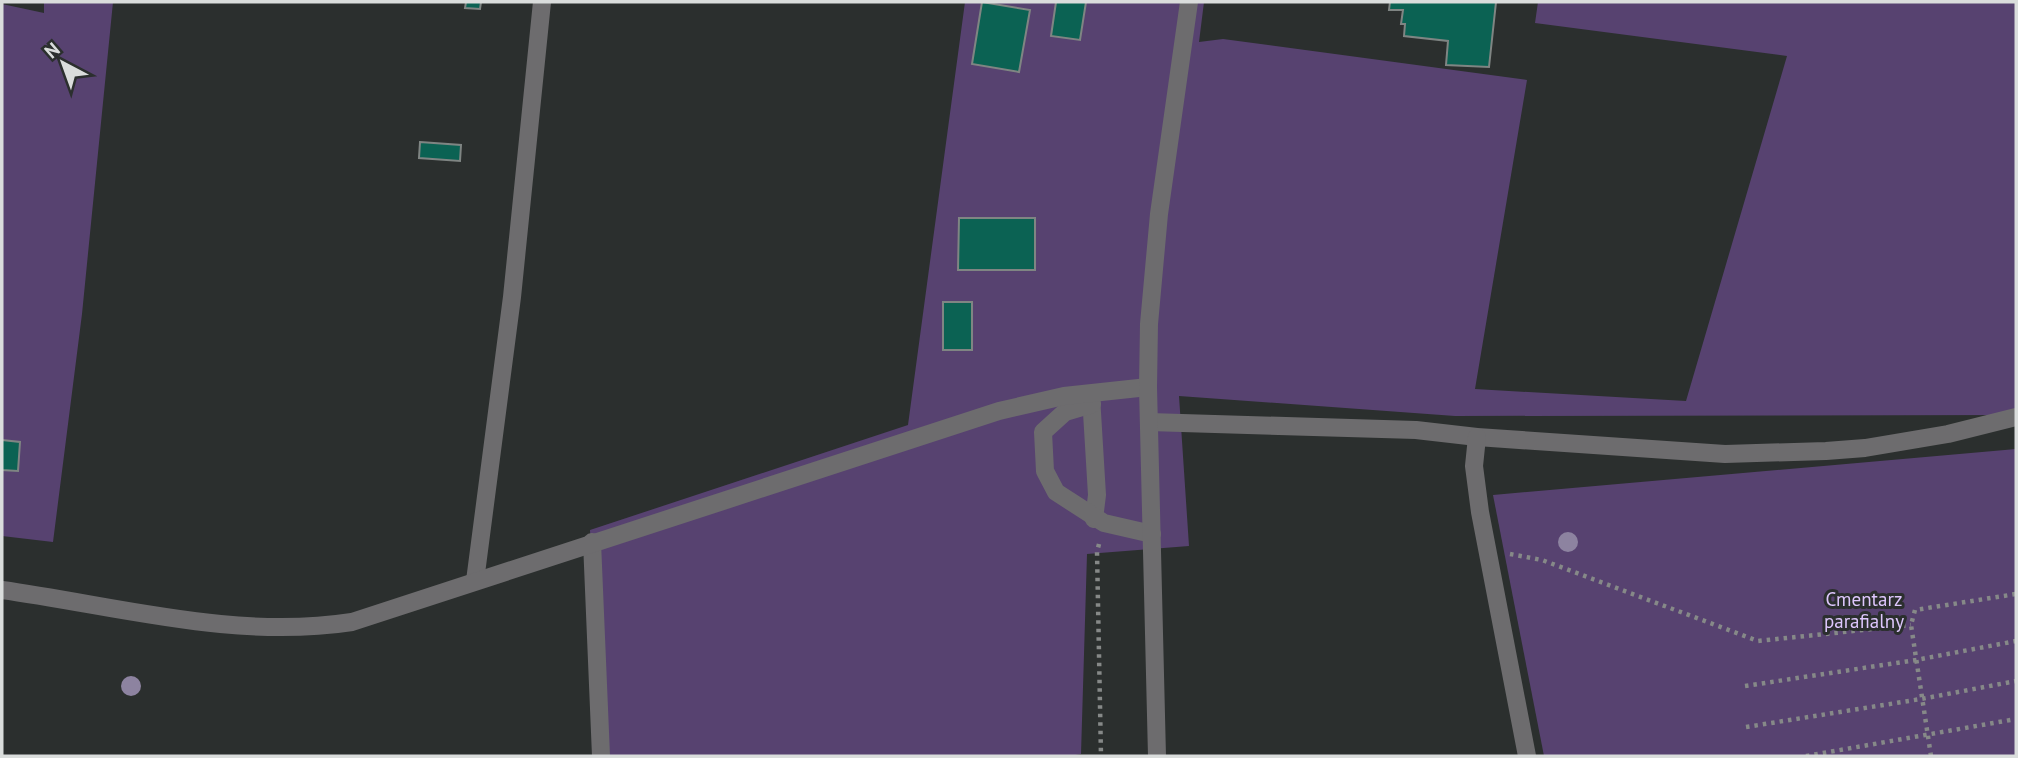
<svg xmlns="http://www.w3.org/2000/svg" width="2018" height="758" font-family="'PT Sans',sans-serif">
	<rect width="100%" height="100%" fill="#2b2f2e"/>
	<g fill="#574270">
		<polygon points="44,2 113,2 82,314 53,542 2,536 2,4 44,13"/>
		<polygon points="965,2 1204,2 1199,42 1223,39 1527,80 1475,389 1686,401 1787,56 1535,23 1538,2 2016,2 2016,415 1455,416 1179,396 1189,546 1087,554 1081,754 1070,756 600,756 590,530 908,425"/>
		<polygon points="2016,449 2016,756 1544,756 1493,495"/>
	</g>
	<g fill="#0b6253" stroke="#7f8583" stroke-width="2">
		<polygon points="466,2 481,2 480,9 465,8"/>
		<polygon points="982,2 1030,10 1019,72 972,64"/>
		<polygon points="1056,2 1086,2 1080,40 1051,36"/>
		<polygon points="1390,2 1496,2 1489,67 1446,65 1448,41 1404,36 1405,24 1401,24 1403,10 1389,10"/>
		<polygon points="420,142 461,145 460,161 419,158"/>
		<polygon points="959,218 1035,218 1035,270 958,270"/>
		<rect x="943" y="302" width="29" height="48"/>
		<polygon points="2,440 20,442 18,471 2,470"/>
	</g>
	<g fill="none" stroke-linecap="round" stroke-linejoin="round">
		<g stroke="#868988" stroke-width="4.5" stroke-dasharray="3.5 5" stroke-linecap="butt">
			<polyline points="1099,544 1097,552 1101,756"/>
			<polyline points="1510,554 1542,560 1758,641 1911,625"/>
			<polyline points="1745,686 1916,660 2016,641"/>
			<polyline points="1746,727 1921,699 2016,681"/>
			<polyline points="1806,756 2016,719"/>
			<polyline points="1931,756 1911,625 1915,610 2016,594"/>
		</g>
		<g stroke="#6d6c6e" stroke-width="18">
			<polyline points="1091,396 1097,495 1094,519"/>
			<polyline points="1092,404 1065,412 1043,432 1045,471 1056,492 1104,523 1152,534"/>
			<polyline points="1149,422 1416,430 1477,437 1725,454 1826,451 1865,448 1948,434 2016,417"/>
			<polyline points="1477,437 1474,466 1480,512 1527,756"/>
			<polyline points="592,542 601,756"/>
			<polyline points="475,581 512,297 542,2"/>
			<path d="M2,590c115,16 233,50 350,32l647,-211 65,-15 84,-9"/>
			<polyline points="1157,756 1148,387 1149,324 1159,214 1189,2"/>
		</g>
	</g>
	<g fill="#8d83a0">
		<circle cx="1568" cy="542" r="10"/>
		<circle cx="131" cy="686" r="10"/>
	</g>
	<g text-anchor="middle" stroke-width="6" stroke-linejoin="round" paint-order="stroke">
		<g font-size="19" fill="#dec7fd" stroke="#2b2f2e">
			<text x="1864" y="606">Cmentarz<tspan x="1864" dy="22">parafialny</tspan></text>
		</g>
	</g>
	<rect width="2018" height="758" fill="none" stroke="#dadddc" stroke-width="7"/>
	<g transform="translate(63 63) rotate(319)" stroke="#2b2f2e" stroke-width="5" paint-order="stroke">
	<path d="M0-5L12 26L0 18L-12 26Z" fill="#dadddc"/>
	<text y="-10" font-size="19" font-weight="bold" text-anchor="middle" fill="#dadddc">N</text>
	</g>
</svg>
